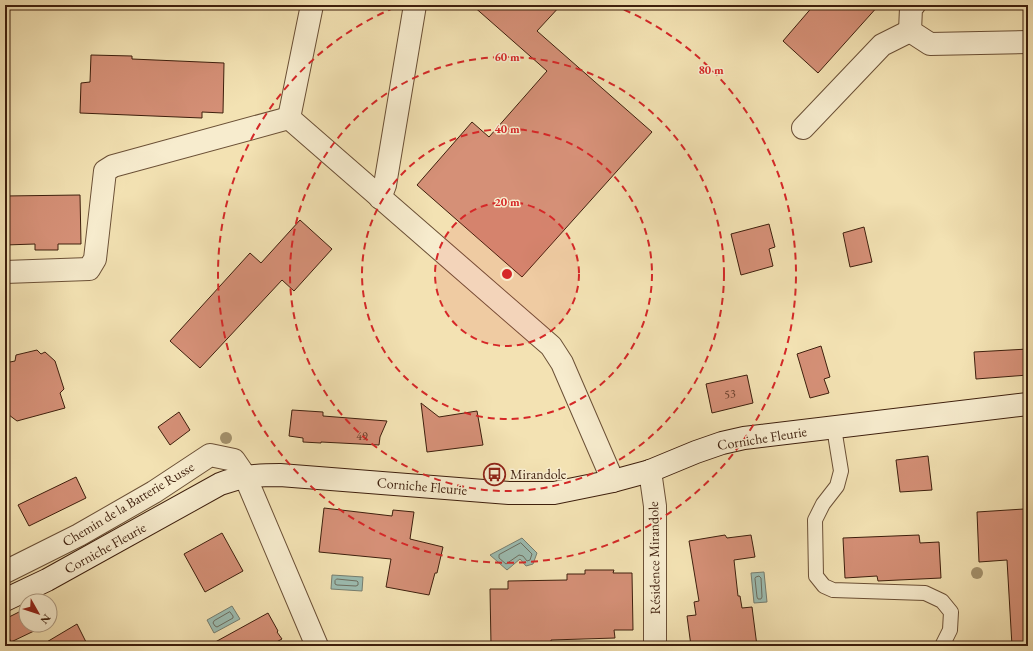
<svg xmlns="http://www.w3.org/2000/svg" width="1033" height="651" font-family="'EB Garamond',serif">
	<rect width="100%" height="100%" fill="#f3e2b3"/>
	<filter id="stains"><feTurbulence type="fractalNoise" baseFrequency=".005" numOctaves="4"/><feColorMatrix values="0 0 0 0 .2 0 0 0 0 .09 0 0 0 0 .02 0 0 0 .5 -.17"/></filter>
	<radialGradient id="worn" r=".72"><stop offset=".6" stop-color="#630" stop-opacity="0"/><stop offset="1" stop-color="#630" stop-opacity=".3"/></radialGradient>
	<g fill="#9cbdb2" stroke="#767e70">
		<polygon points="522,538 537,553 533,564 526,566 520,559 507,570 490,555"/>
		<polygon points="764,572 767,602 754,603 751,573"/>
		<polygon points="332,575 363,577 362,591 331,589"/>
		<polygon points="232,606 240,619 214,633 207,620"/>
	</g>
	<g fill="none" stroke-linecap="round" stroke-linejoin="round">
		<g stroke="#6d6e60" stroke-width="1">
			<polygon points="521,543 532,554 530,560 527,561 523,556 519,555 506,564 499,558 499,555"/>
			<polygon points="756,577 759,576 761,578 762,597 761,599 758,599 757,597 755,579"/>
			<polygon points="337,579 357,581 358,582 358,585 356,586 337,585 335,584 335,581"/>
			<polygon points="230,612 233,616 233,618 217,627 215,626 213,623 214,621"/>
		</g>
	</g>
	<g fill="#d59077" stroke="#3e1f0d">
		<polygon points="472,5 561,5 537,31 652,132 522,277 417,185 472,122 489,137 547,71"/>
		<polygon points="814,5 879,5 818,73 783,41"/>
		<polygon points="91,55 132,56 132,59 224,63 223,113 202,112 202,118 80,113 81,83 90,82"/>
		<polygon points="80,195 81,244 58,244 58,250 35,250 35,244 5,245 5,196"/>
		<polygon points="300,220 332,249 294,291 282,280 200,368 170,341 250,253 261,263"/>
		<polygon points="769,224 775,247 769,249 773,266 741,275 731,234"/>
		<polygon points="864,227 872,262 850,267 843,233"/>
		<polygon points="821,346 830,377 824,379 829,393 810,398 797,354"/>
		<polygon points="1028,349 1028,375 976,379 974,352"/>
		<polygon points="37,350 41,354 45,352 55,361 64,389 60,393 65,408 17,421 5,412 5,363 15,361 16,355"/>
		<polygon points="747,375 753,403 712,413 706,384"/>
		<polygon points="421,403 439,417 477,411 483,445 427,452"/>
		<polygon points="292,410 323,412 323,416 387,421 380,437 379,445 321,442 321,443 303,442 303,438 289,436"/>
		<polygon points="179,412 190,430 170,445 158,427"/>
		<polygon points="928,456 932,490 900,492 896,460"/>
		<polygon points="76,477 86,498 29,526 18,505"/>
		<polygon points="324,508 392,516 393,510 414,512 410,539 443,547 437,573 435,573 429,595 386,587 391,559 319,552"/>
		<polygon points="1024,509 1028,569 1028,646 1012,646 1007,560 979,562 977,512"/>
		<polygon points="222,533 243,571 205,592 184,554"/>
		<polygon points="725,535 727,538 751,535 755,557 734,560 738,596 740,596 742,608 752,607 757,646 691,646 687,616 696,615 694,602 699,601 689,541"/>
		<polygon points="919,535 920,543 939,542 941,578 878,581 877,576 845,578 843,538"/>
		<polygon points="585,570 614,570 613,573 632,573 633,630 614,630 615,638 551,640 551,644 491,645 490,589 508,589 508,581 567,580 567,574 585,574"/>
		<polygon points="23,610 26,615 26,625 31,625 34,631 11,642 5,630 5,619"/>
		<polygon points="268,613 278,631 277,632 282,639 269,646 208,646"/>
		<polygon points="77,624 88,646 40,646"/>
	</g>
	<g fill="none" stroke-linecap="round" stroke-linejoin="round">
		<defs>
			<polyline id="service" points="834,428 841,471 837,486 823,504 815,520 816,576 824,586 833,590 925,593 942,601 951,612 950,630 942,646"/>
			<g id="minor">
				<path d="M312,5l-23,113c87,76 175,152 262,228l11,17 51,118"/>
				<polyline points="914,5 911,8 910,31 930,44 1028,42"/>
				<polyline points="803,128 882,45 910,31"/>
				<polyline points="380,198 385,185 415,5"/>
				<polyline points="5,272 89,269 95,259 105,171 113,166 289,118"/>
				<polyline points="650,471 655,506 655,646"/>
				<polyline points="5,572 79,535 154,492 210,455 234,460 245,476 317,646"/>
			</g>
			<path id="secondary" d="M5,600l42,-20 173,-96c21,-8 37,-9 60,-9l229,18h45l59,-12 37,-10 46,-19 26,-9 22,-5 284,-34"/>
		</defs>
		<use href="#service" stroke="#6b5036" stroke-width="16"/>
		<use href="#minor" stroke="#6b5036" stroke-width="24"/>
		<use href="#secondary" stroke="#3e1f0d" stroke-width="24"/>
		<use href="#service" stroke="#f7ecce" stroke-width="14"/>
		<use href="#minor" stroke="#f7ecce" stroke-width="22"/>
		<use href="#secondary" stroke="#f7ecce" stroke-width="22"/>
	</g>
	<g fill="#a4926d">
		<circle cx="226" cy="438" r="6"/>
		<circle cx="977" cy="573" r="6"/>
	</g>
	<circle cx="507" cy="274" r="72" fill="#d62828" fill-opacity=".12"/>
	<g fill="none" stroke="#d62828" stroke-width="2" stroke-dasharray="7 5">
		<circle cx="507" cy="274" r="72"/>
		<circle cx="507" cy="274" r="145"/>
		<circle cx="507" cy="274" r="217"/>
		<path d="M613 5A289 289 0 1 1 401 5"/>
	</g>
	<defs>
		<symbol id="bus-ring" viewBox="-11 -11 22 22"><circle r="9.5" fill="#f7ecce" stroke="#8f2418" stroke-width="1.5"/><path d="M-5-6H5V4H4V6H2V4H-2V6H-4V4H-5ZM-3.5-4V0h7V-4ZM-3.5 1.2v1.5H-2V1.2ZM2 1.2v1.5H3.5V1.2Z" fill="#8f2418"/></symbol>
	</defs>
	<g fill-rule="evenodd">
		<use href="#bus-ring" x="482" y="462" width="25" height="25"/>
	</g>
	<g text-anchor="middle" stroke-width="3" stroke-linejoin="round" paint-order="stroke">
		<g font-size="12" fill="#643b28">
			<text x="730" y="398">53</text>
			<text x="362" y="440">49</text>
		</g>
		<g font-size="14" fill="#3e1f0d" stroke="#f7ecce">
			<text transform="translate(762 438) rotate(-9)" y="5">Corniche Fleurie</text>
			<text transform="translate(422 486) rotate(5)" y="5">Corniche Fleurie</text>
			<text transform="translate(128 504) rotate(-31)" y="5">Chemin de la Batterie Russe</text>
			<text transform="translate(105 548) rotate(-29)" y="5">Corniche Fleurie</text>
			<text transform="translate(654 558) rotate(-91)" y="5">Résidence Mirandole</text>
		</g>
		<g font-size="14" fill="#3e1f0d" stroke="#f7ecce" text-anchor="start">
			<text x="510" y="479">Mirandole</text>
		</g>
	</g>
	<circle cx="507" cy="274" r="6" fill="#d62828" stroke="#f7ecce" stroke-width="2"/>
	<g font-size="12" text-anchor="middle" font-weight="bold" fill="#d62828" stroke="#f7ecce" stroke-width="3" stroke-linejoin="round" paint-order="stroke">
		<text x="507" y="61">60 m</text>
		<text x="711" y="74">80 m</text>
		<text x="507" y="133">40 m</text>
		<text x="507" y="206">20 m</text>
	</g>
	<rect width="1033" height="651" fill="none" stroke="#f3e2b3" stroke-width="20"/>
	<rect x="6" y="6" width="1021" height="639" fill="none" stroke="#3e1f0d" stroke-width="2"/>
	<rect x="10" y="10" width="1013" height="631" fill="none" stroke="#3e1f0d"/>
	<g transform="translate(38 613) rotate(129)"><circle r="19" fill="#f7ecce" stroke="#ad9a81"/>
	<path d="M0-3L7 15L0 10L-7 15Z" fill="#8f2418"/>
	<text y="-6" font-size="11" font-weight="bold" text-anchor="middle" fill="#3e1f0d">N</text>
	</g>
	<rect width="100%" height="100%" filter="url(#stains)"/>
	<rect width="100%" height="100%" fill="url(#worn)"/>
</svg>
